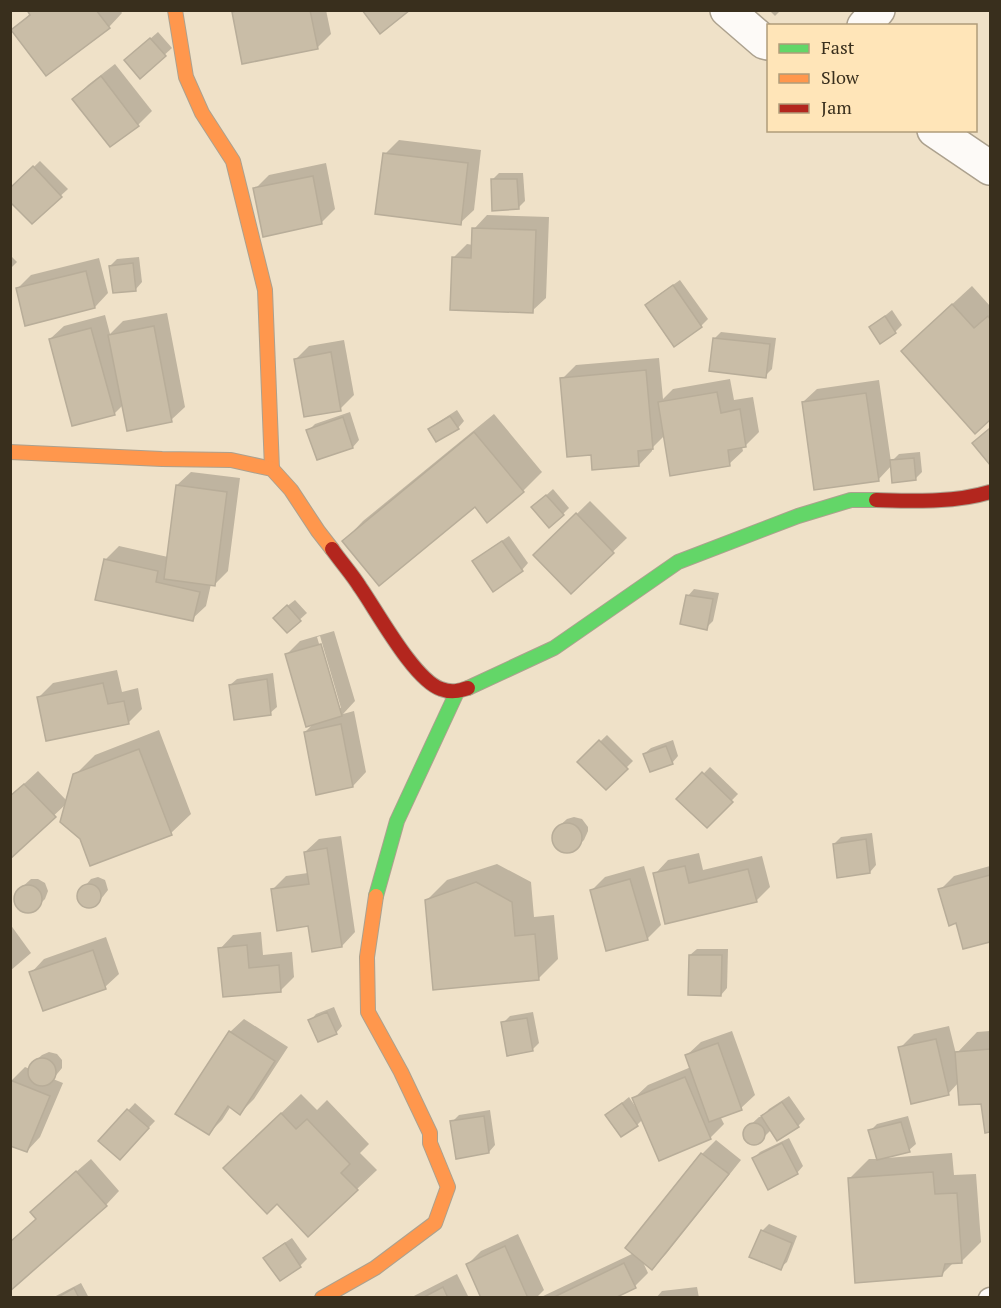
<svg xmlns="http://www.w3.org/2000/svg" width="1001" height="1308" font-family="'PT Serif',serif">
	<rect width="100%" height="100%" fill="#efe1c8"/>
	<g fill="#0003" fill-rule="evenodd">
		<polygon points="29,10 120,10 122,13 109,27 13,30 31,13"/>
		<polygon points="235,10 326,10 331,34 317,48 233,13"/>
		<polygon points="769,10 781,10 775,16"/>
		<polygon points="158,32 172,48 140,77 133,54"/>
		<polygon points="115,64 152,111 138,125 74,99 88,85"/>
		<polygon points="399,140 481,150 474,210 460,223 385,154"/>
		<polygon points="40,161 68,189 32,222 10,190"/>
		<polygon points="326,163 335,209 322,222 255,189 269,175"/>
		<polygon points="499,173 523,173 525,201 518,208 492,180"/>
		<polygon points="487,215 549,217 546,298 532,311 453,258 467,244 473,245 474,229"/>
		<polygon points="10,255 17,262 10,269"/>
		<polygon points="139,257 142,282 136,289 110,266 117,259"/>
		<polygon points="99,258 108,293 95,307 17,289 31,275"/>
		<polygon points="680,280 708,319 701,326 674,345 646,305 653,299"/>
		<polygon points="972,286 990,306 990,418 975,432 922,332"/>
		<polygon points="892,310 902,325 895,332 871,327"/>
		<polygon points="167,313 185,407 171,420 123,405 115,413 73,424 50,339 64,326 105,315 110,334 123,321"/>
		<polygon points="721,332 776,338 772,369 765,376 714,339"/>
		<polygon points="344,340 354,395 340,409 295,360 309,346"/>
		<polygon points="659,358 663,399 673,389 730,379 734,400 753,397 759,432 745,446 742,447 743,451 729,464 665,435 652,448 652,451 639,465 592,453 562,379 576,365"/>
		<polygon points="879,380 891,462 899,454 920,452 922,472 915,479 892,465 878,480 803,402 817,389"/>
		<polygon points="457,410 464,421 458,428 430,429 437,423"/>
		<polygon points="350,412 359,440 353,447 308,431 315,424"/>
		<polygon points="494,414 542,472 523,491 344,541 363,521"/>
		<polygon points="191,472 240,478 228,571 214,585 211,584 206,606 192,619 105,560 119,546 168,557 177,485"/>
		<polygon points="553,489 569,508 563,514 540,501"/>
		<polygon points="590,501 627,538 571,592 535,555"/>
		<polygon points="509,536 528,563 522,570 474,562 481,555"/>
		<polygon points="694,589 719,593 713,621 706,628 688,596"/>
		<polygon points="295,600 307,613 287,631 281,611"/>
		<path d="M334,631l21,70 -12,13 11,-3 12,61 -13,14 -48,-54 9,-9 -27,-69 13,-13zM320,636l21,72h-3l-21,-71z"/>
		<polygon points="117,670 122,692 138,688 142,709 128,723 39,697 53,683"/>
		<polygon points="273,673 277,707 270,713 230,685 237,679"/>
		<polygon points="159,730 191,814 171,833 66,804 10,857 10,797 38,771 67,801 75,775 95,755"/>
		<polygon points="607,735 633,761 606,788 579,762"/>
		<polygon points="673,740 678,756 672,763 644,754 651,748"/>
		<polygon points="710,767 738,794 707,826 679,799"/>
		<polygon points="574,817 582,819 588,827 588,831 584,840 577,847 568,851 559,849 553,842 553,837 556,829 567,819"/>
		<polygon points="872,833 876,865 870,872 834,844 841,837"/>
		<polygon points="341,836 355,932 342,946 309,924 272,890 286,876 308,873 305,852 319,839"/>
		<polygon points="699,853 703,870 762,856 770,887 756,901 667,922 655,874 668,860"/>
		<polygon points="497,864 531,882 534,917 554,915 558,959 538,979 427,900 447,880"/>
		<polygon points="644,866 661,925 647,939 591,891 605,877"/>
		<polygon points="990,866 990,940 964,947 957,922 940,890 954,876"/>
		<polygon points="98,877 105,880 106,883 108,890 97,904 90,907 83,905 79,899 79,893 91,879"/>
		<polygon points="31,879 38,879 45,883 48,891 45,899 35,909 27,911 17,904 16,896 20,889"/>
		<polygon points="10,924 31,953 10,971"/>
		<polygon points="261,932 263,955 292,952 294,977 281,990 220,949 233,935"/>
		<polygon points="106,937 119,974 105,987 31,973 44,959"/>
		<polygon points="697,949 728,949 727,988 721,995 690,955"/>
		<polygon points="334,1007 342,1026 336,1033 310,1021 316,1014"/>
		<polygon points="533,1012 539,1043 532,1050 503,1023 510,1016"/>
		<polygon points="244,1019 288,1047 254,1099 240,1113 231,1106 222,1120 209,1133 230,1032"/>
		<polygon points="949,1026 956,1054 977,1032 990,1031 990,1130 986,1131 982,1103 959,1082 948,1094 900,1048 914,1034"/>
		<polygon points="732,1031 755,1095 741,1108 720,1116 724,1124 710,1138 643,1119 637,1125 607,1115 629,1097 637,1109 634,1098 648,1085 691,1067 687,1055 701,1042"/>
		<polygon points="49,1052 57,1054 62,1060 62,1068 53,1079 63,1083 40,1137 27,1151 11,1081 25,1067 30,1069 34,1062 42,1055"/>
		<polygon points="301,1094 317,1110 327,1100 369,1144 360,1153 377,1170 357,1189 245,1148"/>
		<polygon points="789,1096 805,1119 798,1126 778,1139 770,1128 770,1131 760,1141 755,1143 748,1142 744,1138 746,1129 759,1117 763,1117 763,1116 769,1109"/>
		<polygon points="135,1103 155,1121 120,1158 100,1141"/>
		<polygon points="490,1110 495,1145 489,1152 452,1122 459,1115"/>
		<polygon points="908,1116 916,1144 909,1150 886,1156 886,1158 952,1153 954,1175 976,1174 981,1242 961,1262 954,1262 941,1275 849,1179 869,1159 878,1159 870,1131 877,1124"/>
		<polygon points="789,1138 803,1166 797,1173 754,1158 760,1152"/>
		<polygon points="716,1140 741,1160 666,1254 652,1268 642,1260 648,1273 635,1286 611,1298 539,1298 634,1253 627,1248 702,1154"/>
		<polygon points="91,1159 119,1191 106,1205 46,1198"/>
		<polygon points="769,1224 797,1236 787,1262 780,1268 762,1231"/>
		<polygon points="518,1234 544,1290 536,1298 483,1298 468,1264 481,1251"/>
		<polygon points="292,1238 307,1259 300,1266 265,1258 272,1251"/>
		<polygon points="457,1274 469,1298 410,1298"/>
		<polygon points="81,1283 89,1298 52,1298"/>
		<polygon points="697,1287 699,1298 656,1298 662,1291"/>
	</g>
	<g fill="#c9bda7" stroke="#b8ad99" stroke-width="1.5">
		<polygon points="27,10 96,10 110,28 46,76 11,30 30,15"/>
		<polygon points="240,10 310,10 318,49 242,64 232,12"/>
		<polygon points="362,10 410,10 380,34"/>
		<polygon points="150,38 166,56 140,79 124,60"/>
		<polygon points="101,76 139,126 110,147 72,99"/>
		<polygon points="383,153 468,163 461,225 375,214"/>
		<polygon points="33,166 62,197 32,224 10,202 10,188"/>
		<polygon points="313,176 322,224 263,237 253,188"/>
		<polygon points="491,179 517,179 519,209 492,211"/>
		<polygon points="472,228 536,230 533,313 450,310 452,257 471,258"/>
		<polygon points="133,263 136,291 113,293 109,266"/>
		<polygon points="86,271 95,308 25,326 16,288"/>
		<polygon points="673,285 702,327 674,347 645,305"/>
		<polygon points="952,304 974,328 988,316 990,319 990,420 975,434 901,351"/>
		<polygon points="885,316 896,333 880,344 869,327"/>
		<polygon points="154,326 172,422 127,431 108,335"/>
		<polygon points="91,328 115,415 72,426 49,339"/>
		<polygon points="713,338 770,344 766,378 709,371"/>
		<polygon points="331,352 341,411 304,417 294,359"/>
		<polygon points="646,370 653,449 638,451 639,466 592,470 591,455 567,457 560,378"/>
		<polygon points="717,392 721,413 740,409 746,447 728,450 730,466 670,476 658,402"/>
		<polygon points="866,393 879,481 814,490 802,402"/>
		<polygon points="450,416 459,429 436,442 428,429"/>
		<polygon points="343,417 353,448 317,460 306,430"/>
		<polygon points="990,428 990,465 972,443"/>
		<polygon points="474,432 524,492 487,523 475,507 379,586 342,541"/>
		<polygon points="914,458 916,480 892,483 890,460"/>
		<polygon points="176,485 227,492 215,586 164,579"/>
		<polygon points="546,495 564,515 549,528 531,507"/>
		<polygon points="576,513 614,553 571,594 533,555"/>
		<polygon points="502,541 523,571 493,592 472,561"/>
		<polygon points="104,559 158,571 156,582 200,592 193,621 95,600"/>
		<polygon points="686,595 713,599 707,630 680,624"/>
		<polygon points="287,605 301,621 287,633 273,618"/>
		<polygon points="321,644 342,716 306,727 285,654"/>
		<polygon points="267,679 271,715 234,720 229,685"/>
		<polygon points="103,683 108,704 124,701 129,724 46,741 37,697"/>
		<polygon points="341,724 353,787 316,795 304,732"/>
		<polygon points="599,740 628,769 606,790 577,762"/>
		<polygon points="666,746 673,764 650,772 643,754"/>
		<polygon points="139,749 172,835 90,866 80,839 60,822 73,774"/>
		<polygon points="702,772 733,802 707,828 676,799"/>
		<polygon points="24,784 56,817 10,859 10,796"/>
		<circle cx="567" cy="838" r="15"/>
		<polygon points="866,839 870,873 837,878 833,844"/>
		<polygon points="327,848 342,947 312,952 308,926 277,931 271,889 309,884 304,852"/>
		<polygon points="685,866 689,883 748,869 757,902 665,924 653,873"/>
		<polygon points="990,875 990,944 990,942 963,949 956,923 949,926 938,889"/>
		<polygon points="630,879 648,940 606,951 590,890"/>
		<polygon points="476,882 512,902 515,936 535,934 539,980 433,990 425,900"/>
		<circle cx="89" cy="896" r="12"/>
		<circle cx="28" cy="899" r="14"/>
		<polygon points="247,945 249,968 279,965 281,992 223,997 218,948"/>
		<polygon points="93,950 106,989 43,1011 29,972"/>
		<polygon points="689,955 722,955 721,996 688,995"/>
		<polygon points="327,1012 337,1034 318,1042 308,1020"/>
		<polygon points="527,1018 533,1051 507,1056 501,1022"/>
		<polygon points="229,1031 275,1061 240,1115 228,1106 209,1135 175,1114"/>
		<polygon points="936,1039 949,1095 911,1104 898,1047"/>
		<polygon points="718,1043 742,1110 709,1122 685,1055"/>
		<polygon points="990,1049 990,1132 985,1133 981,1104 959,1105 955,1052"/>
		<circle cx="42" cy="1072" r="14"/>
		<polygon points="685,1077 711,1139 659,1161 632,1098"/>
		<polygon points="10,1080 50,1096 27,1152 10,1146"/>
		<polygon points="782,1102 799,1127 777,1141 761,1116"/>
		<polygon points="622,1103 638,1126 621,1137 605,1115"/>
		<polygon points="127,1109 149,1128 120,1160 98,1141"/>
		<polygon points="281,1113 296,1129 307,1119 350,1164 341,1173 358,1190 308,1237 277,1204 267,1214 223,1168"/>
		<polygon points="484,1116 489,1153 456,1159 450,1121"/>
		<polygon points="901,1122 910,1152 877,1160 868,1130"/>
		<circle cx="754" cy="1134" r="11"/>
		<polygon points="782,1143 798,1174 768,1190 752,1158"/>
		<polygon points="701,1153 729,1174 652,1270 625,1248"/>
		<polygon points="76,1171 107,1206 10,1291 10,1242 36,1219 30,1212"/>
		<polygon points="933,1172 935,1194 957,1193 962,1263 945,1264 942,1276 855,1283 848,1178"/>
		<polygon points="761,1230 792,1243 781,1270 749,1257"/>
		<polygon points="285,1243 301,1267 280,1281 263,1258"/>
		<polygon points="505,1246 528,1298 481,1298 466,1264"/>
		<polygon points="624,1263 636,1288 615,1298 552,1298"/>
		<polygon points="443,1287 448,1298 422,1298"/>
		<polygon points="74,1288 79,1298 56,1298"/>
	</g>
	<g fill="none" stroke-linecap="round" stroke-linejoin="round">
		<defs>
			<polyline id="lane" points="988,1298 990,1297"/>
			<g id="street">
				<polyline points="727,10 764,42 768,43"/>
				<polyline points="864,26 878,10"/>
				<polyline points="934,130 990,168"/>
			</g>
			<g id="fast">
				<polyline points="468,688 554,648 678,562 798,516 851,500 876,500"/>
				<polyline points="376,896 397,821 457,692"/>
			</g>
			<g id="slow">
				<polyline points="175,10 186,77 202,113 233,161 265,290 272,469"/>
				<polyline points="10,452 162,459 231,460 272,469 291,490 318,531 332,549"/>
				<polyline points="322,1298 375,1268 435,1223 448,1187 430,1143 430,1133 401,1072 368,1012 367,957 376,896"/>
			</g>
			<g id="jam">
				<path d="M876,500c37,1 78,3 114,-8"/>
				<path d="M332,549c9,13 20,25 28,38 17,24 54,93 81,102 10,4 18,2 27,-1"/>
			</g>
		</defs>
		<use href="#lane" stroke="#aca18e" stroke-width="21"/>
		<use href="#street" stroke="#aca18e" stroke-width="36"/>
		<use href="#fast" stroke="#aca18e" stroke-width="16"/>
		<use href="#slow" stroke="#aca18e" stroke-width="16"/>
		<use href="#jam" stroke="#aca18e" stroke-width="16"/>
		<use href="#lane" stroke="#fdfaf7" stroke-width="18"/>
		<use href="#street" stroke="#fdfaf7" stroke-width="33"/>
		<use href="#fast" stroke="#63d668" stroke-width="14"/>
		<use href="#slow" stroke="#ff974d" stroke-width="14"/>
		<use href="#jam" stroke="#b3261e" stroke-width="14"/>
	</g>
	<rect width="1001" height="1308" fill="none" stroke="#392f1d" stroke-width="24"/>
	<rect x="767" y="24" width="210" height="108" fill="#ffe5b8" stroke="#b09c7a" stroke-width="1.5"/>
	<rect x="779" y="44" width="30" height="9" fill="#63d668" stroke="#b09c7a" stroke-width="1.5"/>
	<text x="821" y="54" font-size="18" fill="#392f1d">Fast</text>
	<rect x="779" y="74" width="30" height="9" fill="#ff974d" stroke="#b09c7a" stroke-width="1.5"/>
	<text x="821" y="84" font-size="18" fill="#392f1d">Slow</text>
	<rect x="779" y="104" width="30" height="9" fill="#b3261e" stroke="#b09c7a" stroke-width="1.5"/>
	<text x="821" y="114" font-size="18" fill="#392f1d">Jam</text>
</svg>
